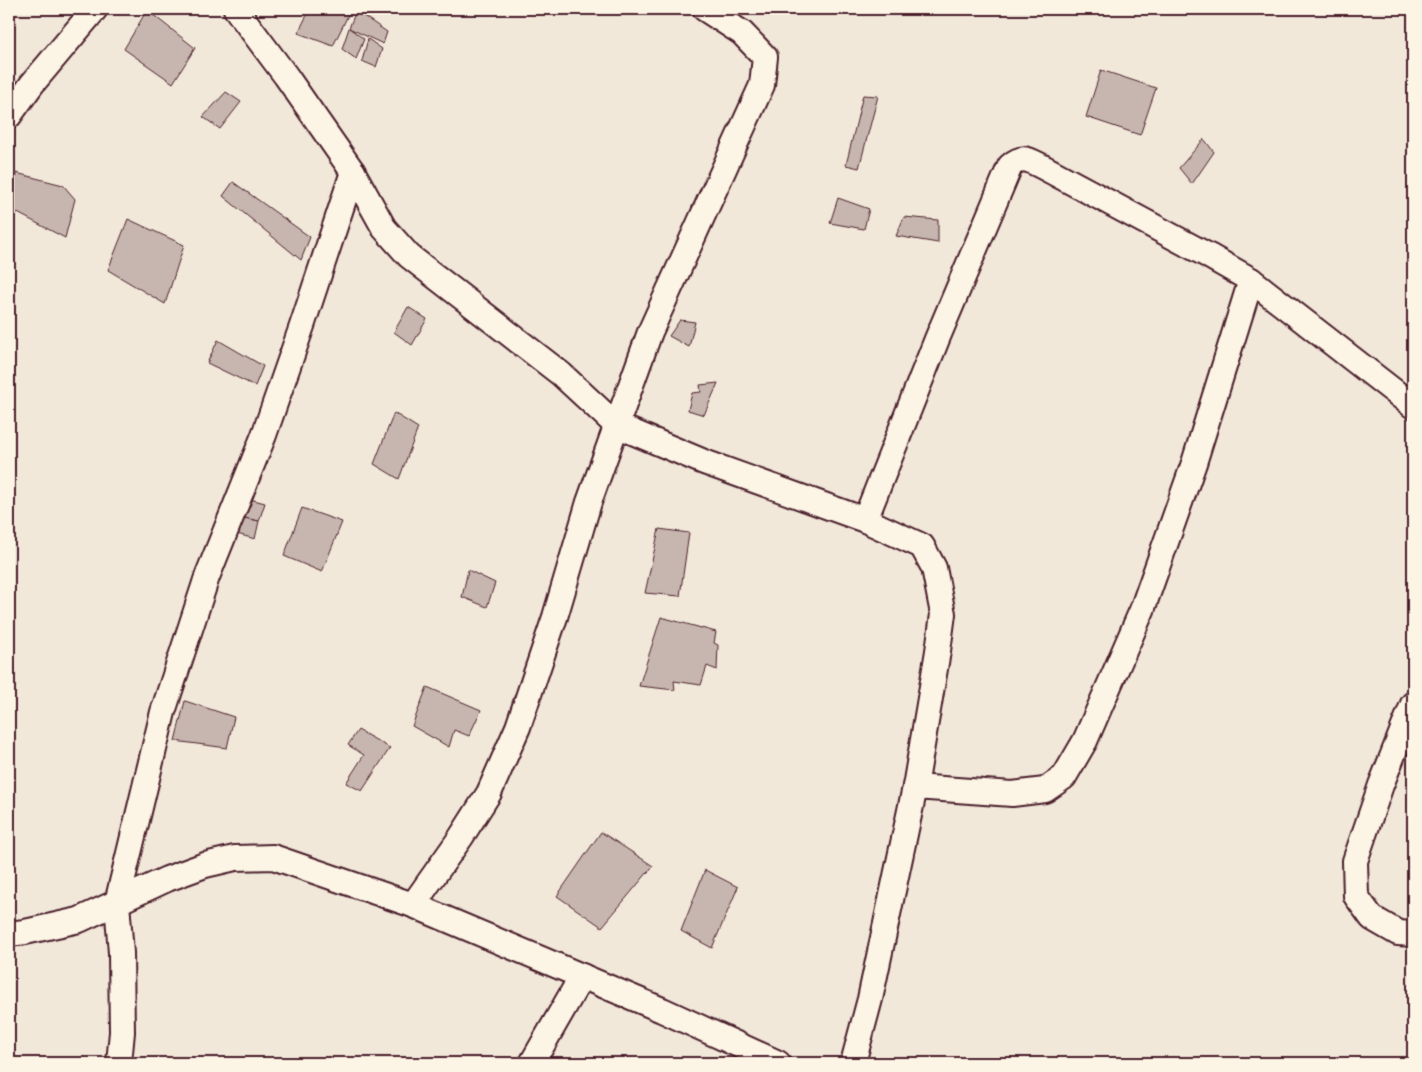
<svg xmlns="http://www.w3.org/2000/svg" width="1422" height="1072" font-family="Itim,sans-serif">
	<rect width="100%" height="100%" fill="#f1e8da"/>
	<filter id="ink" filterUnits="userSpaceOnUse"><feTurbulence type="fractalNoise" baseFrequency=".02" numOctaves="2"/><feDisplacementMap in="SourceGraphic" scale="10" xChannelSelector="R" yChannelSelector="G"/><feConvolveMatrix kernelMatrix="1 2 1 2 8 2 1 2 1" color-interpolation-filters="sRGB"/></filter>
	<g filter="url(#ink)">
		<g fill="#c7b6af" stroke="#4a1f2b">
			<polygon points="310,9 343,9 350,11 333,46 298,33"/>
			<polygon points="147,10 195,48 173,83 124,49"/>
			<polygon points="356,11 387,32 383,44 349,28"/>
			<polygon points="349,28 364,39 356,59 342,49"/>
			<polygon points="368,39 382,49 376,67 362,61"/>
			<polygon points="1101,70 1156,88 1140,135 1086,117"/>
			<polygon points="226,92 241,102 220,129 203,117"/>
			<polygon points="863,95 878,96 859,168 846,165"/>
			<polygon points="1204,139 1214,152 1192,184 1179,168"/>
			<polygon points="16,173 63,185 75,199 65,238 10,209"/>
			<polygon points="233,182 310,237 301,260 223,196"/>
			<polygon points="838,198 869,209 864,229 830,223"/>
			<polygon points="904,217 938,220 938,243 896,236"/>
			<polygon points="128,219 184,245 165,304 108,270"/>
			<polygon points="408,307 427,319 412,345 394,332"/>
			<polygon points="680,320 695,322 689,347 669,336"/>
			<polygon points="218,340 263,366 255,386 207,363"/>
			<polygon points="718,383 704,415 688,410 692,393 701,392 700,385"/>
			<polygon points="394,413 418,428 399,479 374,464"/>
			<polygon points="246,498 265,503 259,521 244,518"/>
			<polygon points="302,508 342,522 322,572 284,556"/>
			<polygon points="244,518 259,521 255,539 237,534"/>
			<polygon points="659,529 689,533 680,596 645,593"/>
			<polygon points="468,570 495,583 487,607 462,597"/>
			<polygon points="661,617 716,632 714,643 718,645 717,670 707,666 701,685 674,681 675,690 639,686"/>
			<polygon points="427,687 481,710 469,736 454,730 449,747 412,726"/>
			<polygon points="185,701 234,717 227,748 175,741"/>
			<polygon points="358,730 390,748 362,791 346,783 364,755 348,745"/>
			<polygon points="601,832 653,866 602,927 557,896"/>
			<polygon points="705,870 738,887 712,948 681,931"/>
		</g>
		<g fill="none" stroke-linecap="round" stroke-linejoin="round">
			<defs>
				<g id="minor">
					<polyline points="236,9 286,76 353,172 384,228 409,256 561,374 616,425 704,462 865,520 922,546 934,568 943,614 938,651 915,787 870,999 853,1063"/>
					<polyline points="9,116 32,84 95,9"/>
					<path d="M865,520l72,-181 73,-173c13,-12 19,-6 33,1l166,89 42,24 162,126"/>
					<polyline points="1413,704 1381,785 1355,861 1356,896 1372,918 1398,933 1413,934"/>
					<polyline points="915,787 1012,794 1045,790 1064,777 1085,741 1142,610 1194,463 1251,280"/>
					<polyline points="413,905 461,837 489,793 518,727 555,617 589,502 650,332 762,85 765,57 742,33 705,9"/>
					<polyline points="9,934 25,932 79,920 167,879 205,865 235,858 273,857 413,905 662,1010 778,1063"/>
					<polyline points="119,1063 122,1032 121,953 117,903 163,712 207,577 264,435 302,326 353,172"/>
					<polyline points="532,1063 582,976"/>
				</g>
			</defs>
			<use href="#minor" stroke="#4a1f2b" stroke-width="28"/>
			<use href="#minor" stroke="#fcf5e5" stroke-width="24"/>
		</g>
	</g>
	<rect width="1422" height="1072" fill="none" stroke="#fcf5e5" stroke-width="30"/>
	<rect x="15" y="15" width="1392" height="1042" fill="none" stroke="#4a1f2b" stroke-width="2" filter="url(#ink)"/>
</svg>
